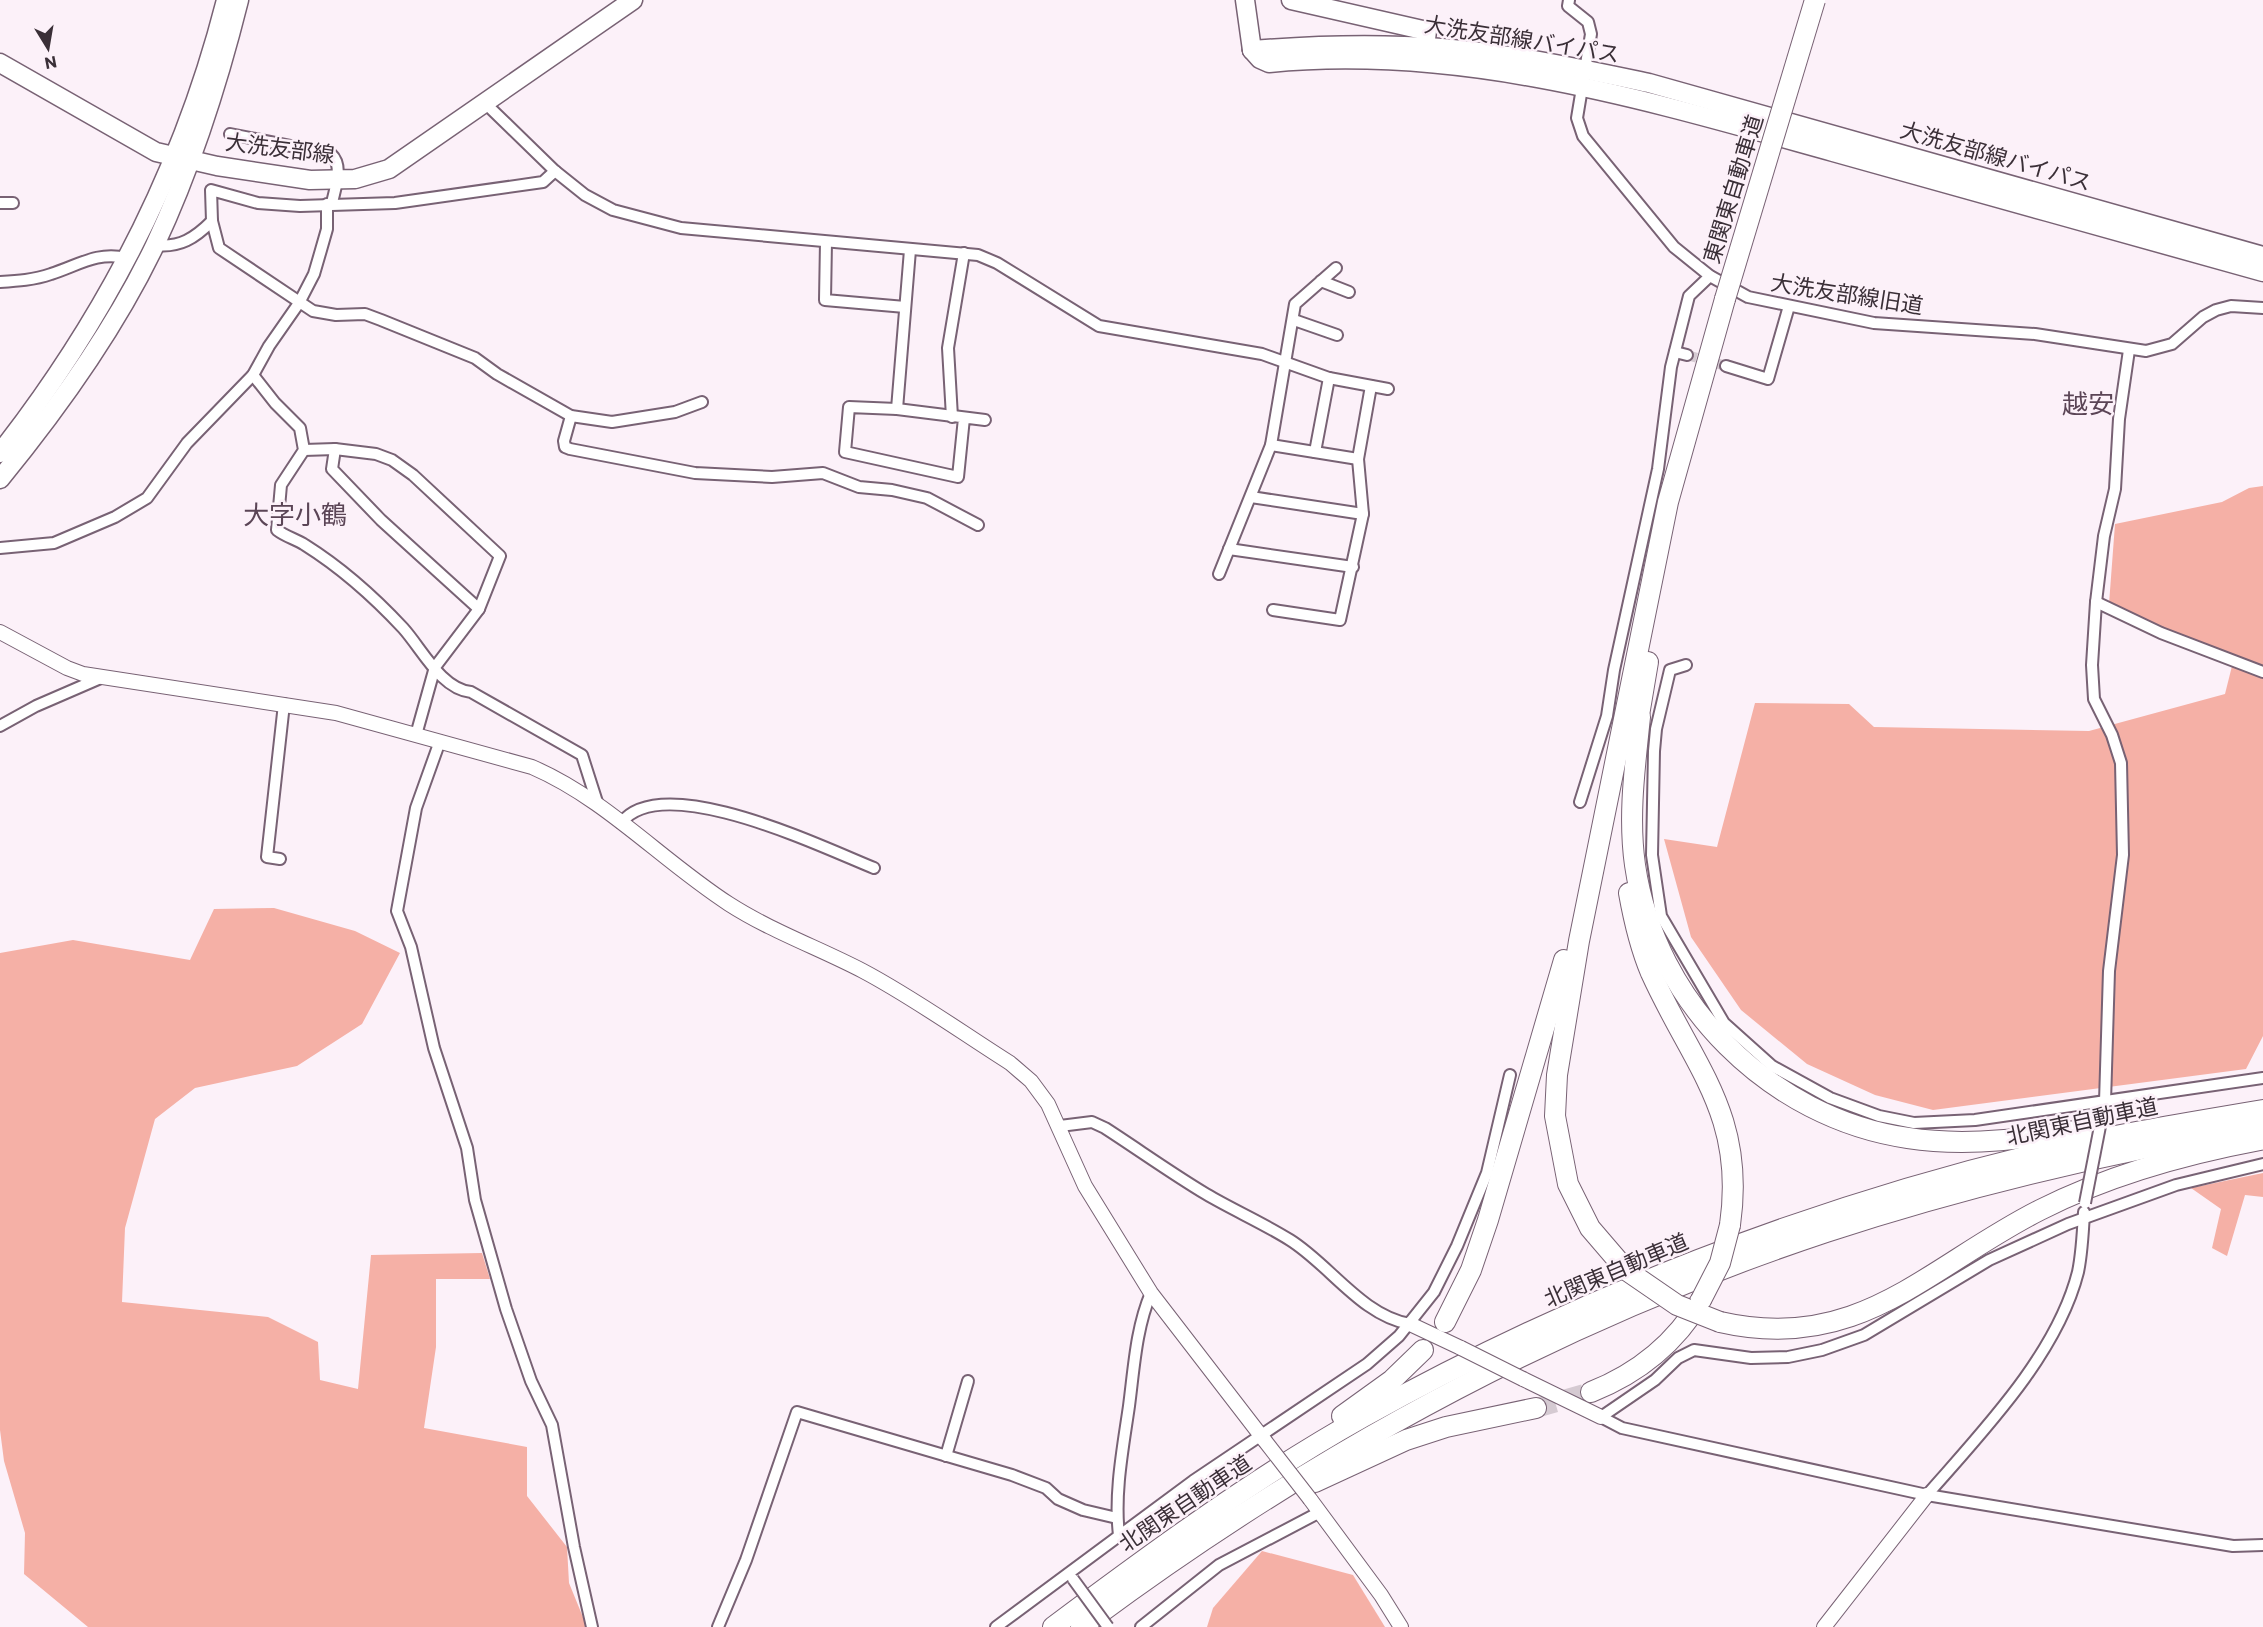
<svg xmlns="http://www.w3.org/2000/svg" width="2263" height="1627" font-family="Commissioner,'Noto Sans JP',sans-serif">
	<rect width="100%" height="100%" fill="#fcf1f9"/>
	<g fill="#f5b0a6">
		<polygon points="2263,486 2263,1036 2246,1069 1933,1110 1875,1095 1807,1064 1741,1010 1691,937 1664,839 1717,847 1755,703 1849,704 1874,727 2089,731 2225,694 2233,662 2109,604 2115,524 2222,502 2249,488"/>
		<polygon points="274,908 355,931 400,953 362,1024 297,1066 195,1088 155,1119 125,1228 122,1302 268,1317 318,1342 320,1380 358,1389 371,1255 482,1253 490,1279 436,1279 436,1347 424,1428 527,1447 527,1496 567,1547 569,1583 587,1627 88,1627 24,1574 25,1533 4,1461 0,1430 0,953 73,940 190,960 214,909"/>
		<polygon points="2263,1173 2263,1197 2245,1195 2227,1256 2212,1248 2221,1209 2191,1188"/>
		<polygon points="1262,1551 1353,1575 1385,1627 1207,1627 1213,1608"/>
	</g>
	<g fill="none" stroke-linecap="round" stroke-linejoin="round">
		<polyline stroke="#d5cad2" stroke-width="10" stroke-dasharray="10 5" stroke-linecap="butt" points="1687,355 1726,366"/>
		<polyline stroke="#d5cad2" stroke-width="20" stroke-dasharray="20 10" stroke-linecap="butt" points="1536,1408 1591,1392"/>
		<defs>
			<g id="minor">
				<polyline points="1569,0 1568,6 1588,22 1591,34 1577,118 1583,136 1674,247 1710,276 1748,297 1874,323 2035,334 2146,351 2172,344 2203,317 2216,310 2231,306 2263,308"/>
				<polyline points="485,103 555,171 585,195 613,210 681,228 978,255 997,263 1099,326 1262,354 1329,378 1388,389"/>
				<path d="M230,134l101,20c13,12 4,34 1,49"/>
				<polyline points="555,171 543,182 395,203 300,206 258,203 211,190 212,221 219,248 313,311 336,315 365,314 381,320 475,358 497,374 571,416 612,422 675,412 702,402"/>
				<polyline points="0,203 13,203"/>
				<polyline points="826,242 825,300 905,307"/>
				<path d="M155,245c25,3 40,-7 57,-24"/>
				<polyline points="1321,281 1349,292"/>
				<path d="M0,282c17,-1 34,-2 51,-8 26,-8 46,-23 75,-16"/>
				<polyline points="1294,320 1337,335"/>
				<polyline points="1675,352 1687,355"/>
				<polyline points="1726,366 1768,379 1789,306"/>
				<path d="M253,375l22,28 25,25 4,22 -23,35 -4,45c9,7 19,9 28,15 35,22 70,53 98,83 19,21 38,61 68,64l111,63 15,47"/>
				<polyline points="897,409 910,250"/>
				<polyline points="571,416 564,441 565,447 570,449 695,473 772,477 823,473 859,487 892,490 927,498 978,525"/>
				<polyline points="952,417 948,348 964,253"/>
				<polyline points="964,418 958,477 845,452 849,407 897,409 985,420"/>
				<polyline points="1271,445 1358,459"/>
				<polyline points="335,449 332,469 381,520 479,609"/>
				<polyline points="304,450 335,449 376,454 392,460 413,475 500,556 479,609 435,667 416,735"/>
				<polyline points="1315,452 1329,378"/>
				<polyline points="1251,497 1363,514"/>
				<polyline points="0,548 54,543 115,517 147,498 187,443 253,375 269,346 299,303 314,274 321,250 327,229 327,204"/>
				<polyline points="1229,549 1353,567"/>
				<polyline points="1219,574 1271,445 1295,304 1336,268"/>
				<polyline points="2096,602 2161,633 2263,672"/>
				<polyline points="1273,610 1340,620 1363,514 1358,459 1371,386"/>
				<polyline points="1686,665 1670,670 1656,729 1654,751 1652,855 1661,916 1724,1023 1772,1066 1830,1098 1879,1116 1914,1123 1975,1120 2263,1078"/>
				<polyline points="0,726 36,706 103,677"/>
				<polyline points="440,741 416,808 397,911 411,947 434,1048 467,1148 475,1200 506,1309 531,1381 552,1425 574,1547 592,1627"/>
				<polyline points="1580,802 1607,716 1614,670 1658,469 1671,367 1689,296 1710,276"/>
				<path d="M621,823c41,-54 203,25 253,45"/>
				<polyline points="280,859 267,857 284,704"/>
				<polyline points="2102,1116 2105,1102 2109,971 2123,855 2121,763 2112,735 2094,699 2092,665 2096,602 2104,536 2115,489 2119,419 2129,350"/>
				<path d="M1060,1126l32,-4 13,6c34,22 66,45 101,66 27,16 57,29 84,46 40,25 72,76 120,84"/>
				<polyline points="2263,1164 2176,1185 2068,1224 1989,1260 1864,1335 1822,1350 1788,1357 1751,1358 1694,1350 1678,1358 1655,1380 1601,1417 1622,1428 1927,1495 2233,1546 2263,1545"/>
				<polyline points="946,1456 968,1381"/>
				<path d="M1927,1495c55,-63 130,-140 151,-223 4,-19 5,-40 6,-60"/>
				<path d="M1119,1535c-5,-42 4,-87 10,-129 5,-38 7,-78 22,-113"/>
				<polyline points="718,1627 746,1560 797,1412 1012,1475 1046,1488 1058,1499 1083,1510 1117,1518"/>
				<polyline points="996,1627 1193,1481 1367,1364 1399,1336 1434,1292 1457,1246 1487,1173 1510,1075"/>
				<polyline points="1141,1627 1219,1565 1320,1512"/>
			</g>
			<g id="tertiary">
				<path d="M0,632l67,36 16,6 253,39 196,54c74,32 129,93 197,137 42,27 90,44 134,67 51,27 98,61 147,92l21,18 17,23 37,82 66,107 114,148"/>
				<polyline points="1410,1324 1461,1348"/>
				<polyline points="1523,1379 1601,1417"/>
				<polyline points="1310,1499 1381,1595 1401,1627"/>
				<polyline points="1824,1627 1927,1495"/>
			</g>
			<g id="primary">
				<polyline points="1245,0 1252,50"/>
				<polyline points="1291,0 1427,31 1425,47"/>
				<path d="M1252,50l8,9 9,4c193,-19 380,38 564,89 143,40 287,80 430,120"/>
				<path d="M1252,50c51,-4 102,-6 152,-4 82,2 164,20 245,37l614,173"/>
				<polyline points="0,63 156,152 217,166 310,180 355,179 389,169 633,0"/>
			</g>
			<g id="trunk">
				<path d="M0,453c105,-134 184,-287 226,-453"/>
				<path d="M0,479c59,-72 115,-150 155,-234 37,-79 63,-161 84,-245"/>
			</g>
			<g id="motorway">
				<path d="M1640,717c-5,49 -12,99 -5,148 20,138 135,253 273,273 64,10 129,-1 193,-11"/>
				<polyline points="1637,727 1648,662"/>
				<path d="M1629,893c5,28 11,54 22,80 42,93 95,141 79,252"/>
				<polyline points="1626,1270 1590,1228 1568,1184 1555,1116 1557,1075 1579,941 1668,502 1725,299"/>
				<polyline points="1445,1322 1471,1270 1488,1220 1564,960"/>
				<path d="M1720,1322c139,32 207,-55 320,-112 69,-35 145,-56 220,-70"/>
				<path d="M1591,1392c48,-19 84,-48 110,-92"/>
				<polyline points="1342,1416 1392,1380 1423,1350"/>
				<polyline points="1315,1482 1406,1440 1446,1427 1536,1408"/>
				<path d="M1053,1627c99,-74 201,-149 310,-210 215,-119 450,-211 690,-267 69,-17 140,-28 210,-40"/>
				<path d="M1081,1627c226,-169 477,-306 745,-395 143,-47 289,-81 437,-106"/>
			</g>
		</defs>
		<use href="#minor" stroke="#786274" stroke-width="14"/>
		<use href="#tertiary" stroke="#786274" stroke-width="16"/>
		<use href="#primary" stroke="#786274" stroke-width="21"/>
		<use href="#trunk" stroke="#786274" stroke-width="21"/>
		<use href="#motorway" stroke="#786274" stroke-width="22"/>
		<use href="#minor" stroke="#fff" stroke-width="10"/>
		<use href="#tertiary" stroke="#fff" stroke-width="14"/>
		<use href="#primary" stroke="#fff" stroke-width="18"/>
		<use href="#trunk" stroke="#fff" stroke-width="18"/>
		<use href="#motorway" stroke="#fff" stroke-width="20"/>
		<defs>
			<g id="minor-bridge">
				<polyline points="2085,1203 2102,1116"/>
				<polyline points="1073,1579 1108,1627"/>
			</g>
			<g id="tertiary-bridge">
				<polyline points="1461,1348 1523,1379"/>
				<polyline points="1265,1441 1310,1499"/>
			</g>
			<g id="motorway-bridge">
				<polyline points="1725,299 1815,0"/>
				<polyline points="1626,1270 1677,1305 1720,1322"/>
				<polyline points="1701,1300 1720,1263 1730,1225"/>
			</g>
		</defs>
		<use href="#minor-bridge" stroke="#786274" stroke-width="14" stroke-linecap="butt"/>
		<use href="#tertiary-bridge" stroke="#786274" stroke-width="16" stroke-linecap="butt"/>
		<use href="#motorway-bridge" stroke="#786274" stroke-width="22" stroke-linecap="butt"/>
		<use href="#minor-bridge" stroke="#fff" stroke-width="10"/>
		<use href="#tertiary-bridge" stroke="#fff" stroke-width="14"/>
		<use href="#motorway-bridge" stroke="#fff" stroke-width="20"/>
	</g>
	<g text-anchor="middle" stroke-width="5" stroke-linejoin="round" paint-order="stroke">
		<g font-size="22" fill="#3a2f37" stroke="#fcf1f9">
			<text transform="translate(1522 39) rotate(9)" y="8">大洗友部線バイパス</text>
			<text transform="translate(280 148) rotate(7)" y="8">大洗友部線</text>
			<text transform="translate(1996 156) rotate(16)" y="8">大洗友部線バイパス</text>
			<text transform="translate(1733 189) rotate(-73)" y="8">東関東自動車道</text>
			<text transform="translate(1847 294) rotate(9)" y="8">大洗友部線旧道</text>
			<text transform="translate(2082 1121) rotate(-12)" y="8">北関東自動車道</text>
			<text transform="translate(1616 1270) rotate(-23)" y="8">北関東自動車道</text>
			<text transform="translate(1185 1503) rotate(-34)" y="8">北関東自動車道</text>
		</g>
		<g font-size="26" fill="#5b4556" stroke="#fcf1f9">
			<text x="2088" y="413">越安</text>
			<text x="295" y="524">大字小鶴</text>
		</g>
	</g>
	<g transform="translate(48 48) rotate(169)" stroke="#fcf1f9" stroke-width="4.5" paint-order="stroke">
	<path d="M0-4.5L10 22L0 15L-10 22Z" fill="#3a2f37"/>
	<text y="-9" font-size="16" font-weight="bold" text-anchor="middle" fill="#3a2f37">N</text>
	</g>
</svg>
